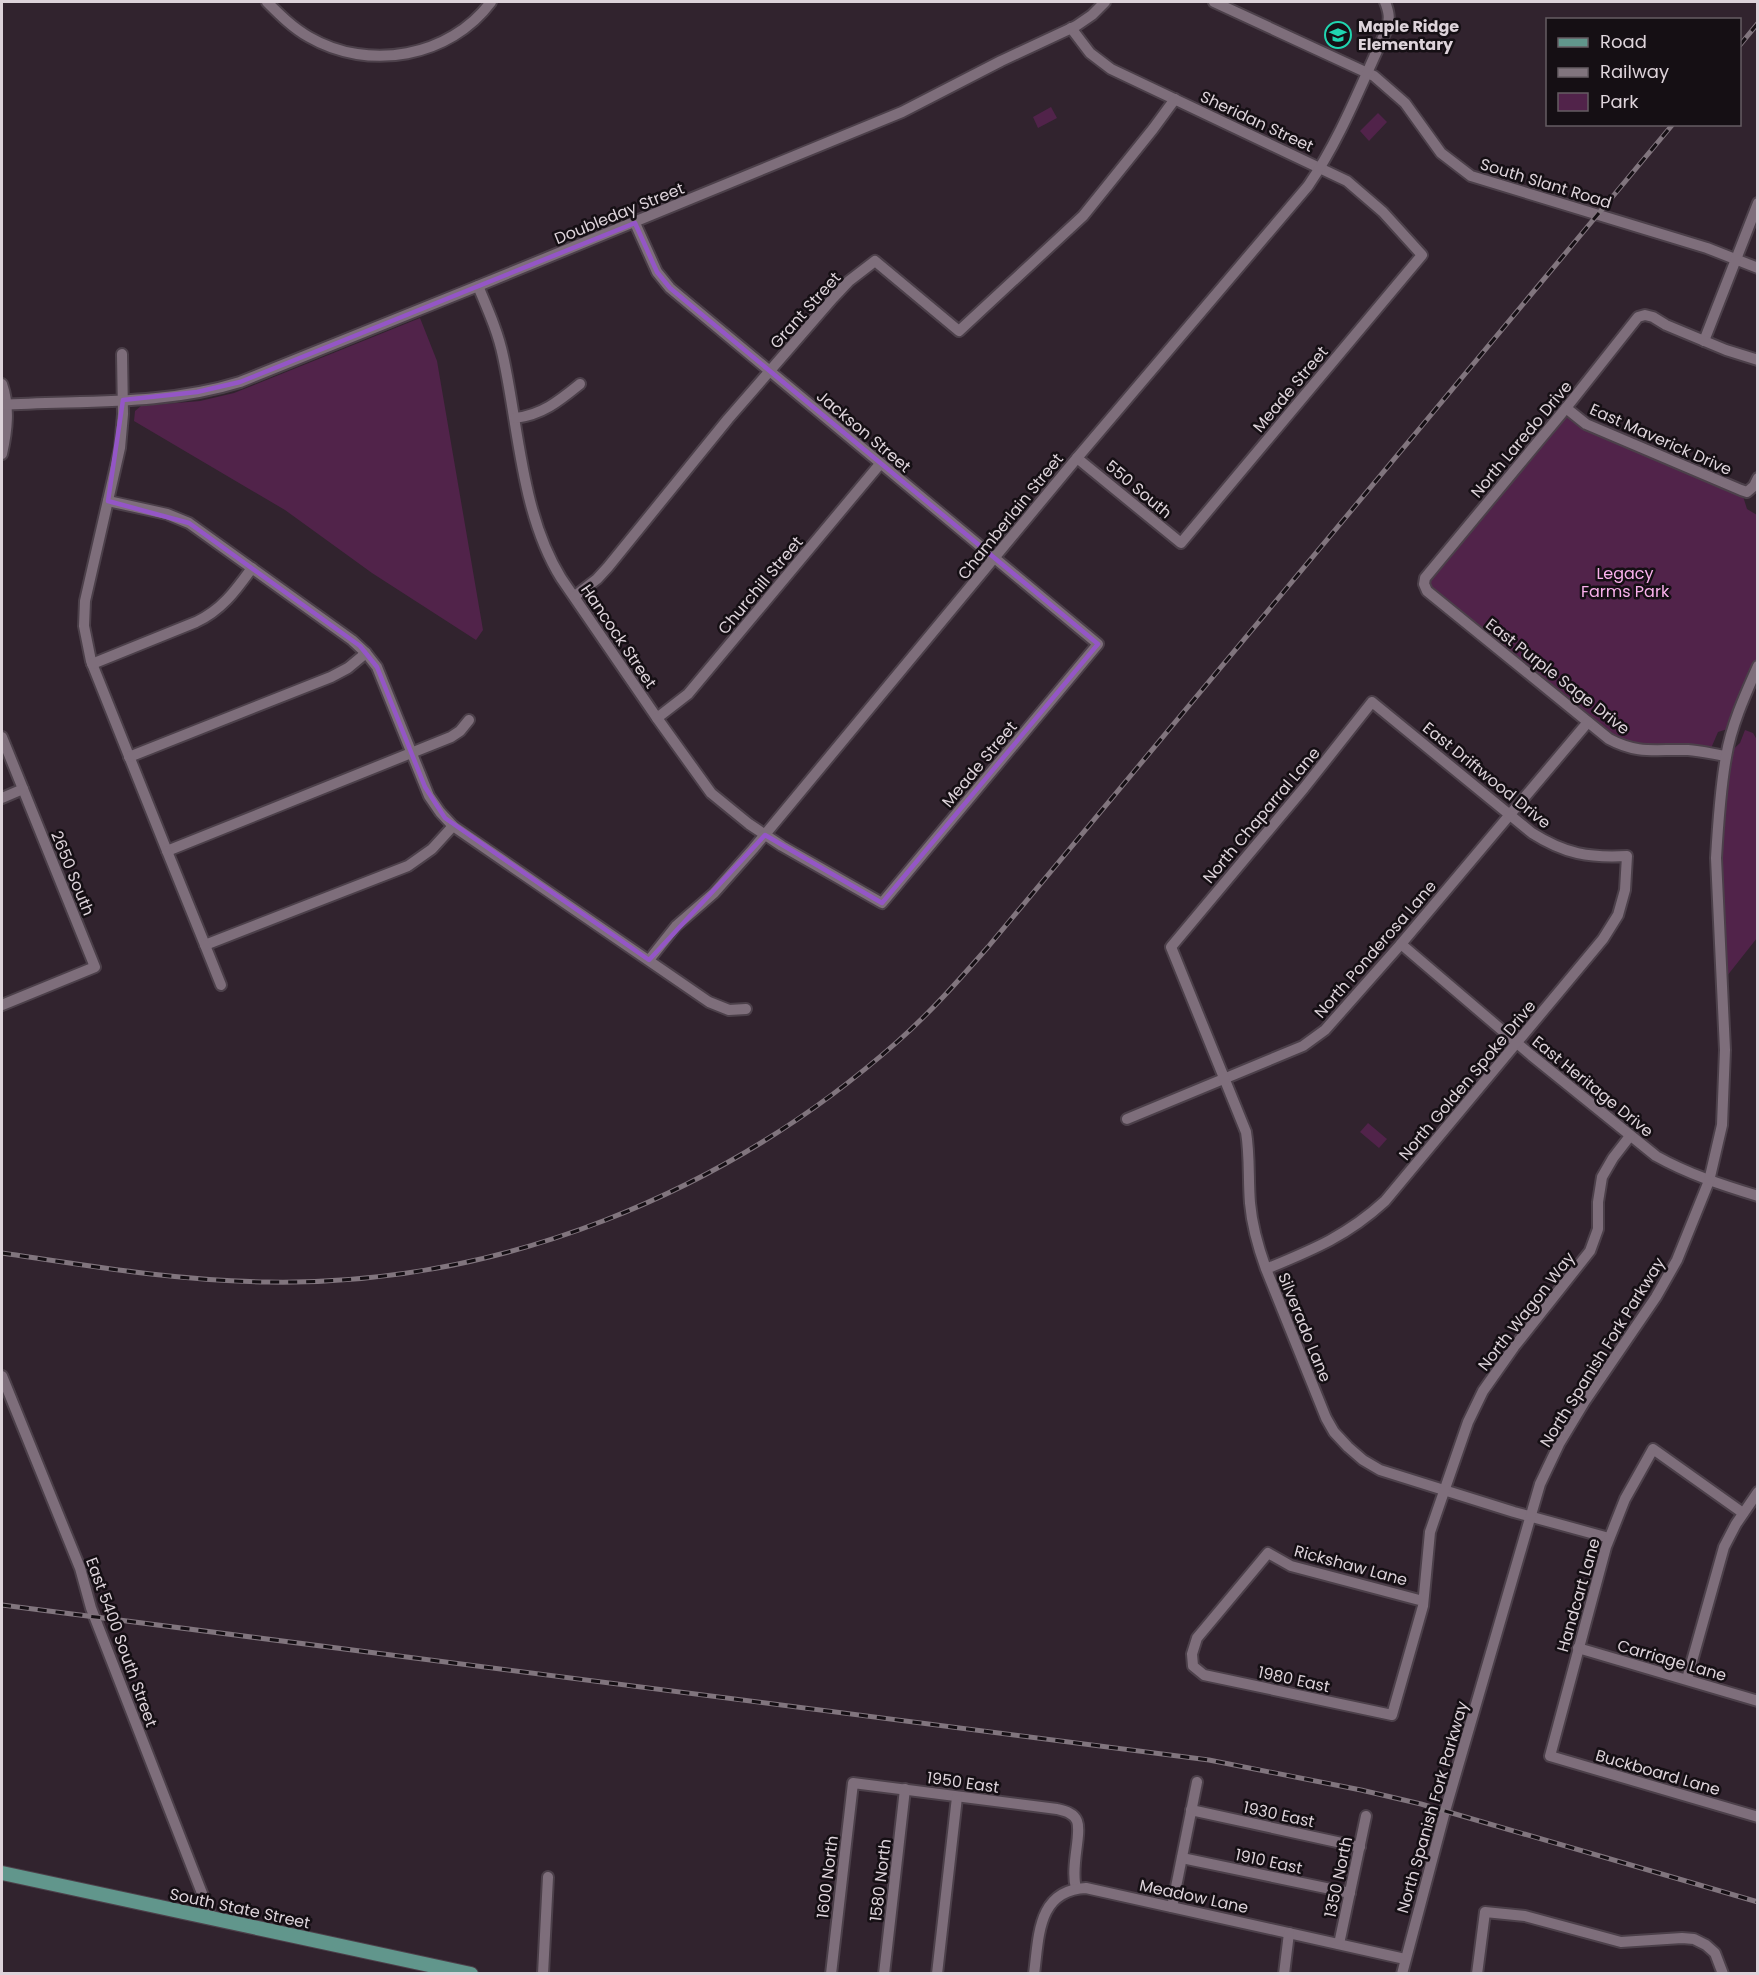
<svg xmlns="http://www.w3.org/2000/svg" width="1759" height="1975" font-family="Poppins,sans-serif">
	<rect width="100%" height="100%" fill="#31232e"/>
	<g fill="#51234a">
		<polygon points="1051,107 1057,118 1038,128 1033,117"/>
		<polygon points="1378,113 1387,122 1369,141 1360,131"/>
		<polygon points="420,318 437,361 483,630 476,640 372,573 285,510 134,421 135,411 141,406 200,401 234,393"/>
		<polygon points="1566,408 1586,424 1741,490 1747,509 1757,515 1757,666 1734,727 1718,732 1709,753 1625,747 1427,591 1425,578"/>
		<polygon points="1745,730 1753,733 1757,740 1757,938 1723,981 1718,893 1726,756 1740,743"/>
		<polygon points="1368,1123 1387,1139 1379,1148 1360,1132"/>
	</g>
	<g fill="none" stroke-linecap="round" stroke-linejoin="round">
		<defs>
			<g id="minor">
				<path d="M267,2c13,13 26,26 42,35 60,35 141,20 182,-35"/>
				<polyline points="1214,2 1374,76 1405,103 1441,153 1471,176 1707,248 1758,268"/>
				<polyline points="1071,28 1090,53 1111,69 1347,181 1383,212 1422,255 1181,543 1077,458"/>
				<path d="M478,286c10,24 20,46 25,70 16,73 18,157 58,222l96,140 54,75 38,31 33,22 100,57 216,-259 -428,-356 -13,-16 -22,-49"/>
				<polyline points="1704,341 1758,203"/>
				<polyline points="122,354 123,414 120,448 85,601 84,626 91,661 167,851 451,737 460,731 469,720"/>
				<path d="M2,384c8,23 5,47 0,70"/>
				<path d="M2,405c78,-5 161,1 238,-23l238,-96 424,-174 99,-51 75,-35 16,-11 13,-13"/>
				<polyline points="1566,408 1586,424 1741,490 1747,492 1754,486 1758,478"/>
				<path d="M515,418c27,-3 44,-17 65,-34"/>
				<polyline points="108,501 167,514 189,523 352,640 366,653 377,667 429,796 440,812 453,826 709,1002 729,1010 746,1009"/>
				<polyline points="575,596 597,579 608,567 728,419 833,298 849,281 875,261 959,331 1083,216 1153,129 1175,99"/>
				<path d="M92,664l104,-42c26,-12 40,-32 56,-54"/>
				<polyline points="657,718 688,694 880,464"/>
				<polyline points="2,737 95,967 2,1005"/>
				<path d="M1726,756c-13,-2 -25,-5 -38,-6 -32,-1 -49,5 -79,-11l-182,-148 -3,-7 1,-6 141,-170 72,-91 7,-2 8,2 13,8 60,25 32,10"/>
				<polyline points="129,757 331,677 348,668 366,653"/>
				<polyline points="2,798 23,789"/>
				<polyline points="167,851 205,945 408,866 432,849 453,826"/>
				<path d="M1401,944l130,111 125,101c32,18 66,29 102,40"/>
				<polyline points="205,945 221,985"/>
				<path d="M649,960l27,-34 38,-33 39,-44 324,-391 231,-272c33,-48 54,-104 79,-157 3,-11 2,-17 -2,-27"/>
				<polyline points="1127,1119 1303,1046 1325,1030 1401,944 1588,722"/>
				<path d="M1266,1269c46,-19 81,-33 119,-68l218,-262 15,-24 7,-25 2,-34c-38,2 -62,-2 -95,-23l-160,-131 -68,86 -133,159 75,185c4,24 2,47 4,71 2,23 8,44 16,66l60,149 8,14 14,15 15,13 17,10 134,42 95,26"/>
				<polyline points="2,1376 80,1568 91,1608 212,1919"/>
				<polyline points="1743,1513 1653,1449 1625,1499 1606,1547 1550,1756 1758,1817"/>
				<polyline points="1423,1601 1291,1566 1268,1553 1197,1638 1192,1654 1193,1666 1204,1675 1392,1715 1423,1606 1430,1532 1468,1422 1483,1391 1514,1347 1590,1251 1598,1229 1598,1202 1602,1177 1613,1158 1630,1136"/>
				<polyline points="1578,1648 1758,1701"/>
				<polyline points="1687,1679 1724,1547 1736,1524 1758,1492"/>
				<polyline points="1191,1810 1360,1847"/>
				<polyline points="1182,1858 1350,1893"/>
				<polyline points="1172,1907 1197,1782"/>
				<polyline points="1339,1944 1366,1816"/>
				<polyline points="543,1974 548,1877"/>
				<path d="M831,1974l22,-191 204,26c8,2 17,4 20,12 5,13 -7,46 -1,67"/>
				<polyline points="884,1974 905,1789"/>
				<polyline points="937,1974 957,1797"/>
				<path d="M1034,1974c5,-37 3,-84 52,-86l319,71"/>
				<polyline points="1284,1974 1289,1933"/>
				<path d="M1402,1974l43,-163 95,-327 19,-40 26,-43 71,-104 21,-37 32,-79 13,-56 3,-75 -9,-192c2,-34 4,-68 10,-101 5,-31 19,-62 32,-91"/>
				<polyline points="1477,1974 1485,1912 1525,1916 1621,1942 1682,1938 1694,1939 1706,1945 1715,1953 1723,1974"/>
			</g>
			<polyline id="major" points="2,1873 471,1974"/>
		</defs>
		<use href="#minor" stroke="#4c404a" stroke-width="14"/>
		<use href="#major" stroke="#4c404a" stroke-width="16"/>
		<use href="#minor" stroke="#7e6e7b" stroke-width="10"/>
		<use href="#major" stroke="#61968c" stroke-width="14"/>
		<defs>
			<g id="rail">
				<polyline points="1740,45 1758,23"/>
				<path d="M2,1253c88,13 175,28 266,29 230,4 457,-88 629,-240 33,-29 62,-62 91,-95l685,-823"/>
				<polyline points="2,1605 1209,1760 1361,1790 1421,1804 1758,1902"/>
			</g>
		</defs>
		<use href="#rail" stroke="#81757e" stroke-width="5"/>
		<use href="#rail" stroke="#150f14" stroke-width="3" stroke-dasharray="9" stroke-linecap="butt"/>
	</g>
	<path fill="none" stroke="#9456c6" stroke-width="4.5" stroke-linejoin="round" d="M635,223l22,49 13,16 428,356 -216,259 -117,-68 -116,125 -204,-142 -20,-31 -48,-120 -17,-21 -171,-123 -81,-22 15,-101 74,-8 43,-10z"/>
	<defs>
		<symbol id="school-ring" viewBox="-11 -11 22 22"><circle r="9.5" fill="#150f14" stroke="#20d5b0" stroke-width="1.5"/><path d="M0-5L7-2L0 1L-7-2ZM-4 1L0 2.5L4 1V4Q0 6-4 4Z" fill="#20d5b0"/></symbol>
	</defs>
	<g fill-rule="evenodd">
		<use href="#school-ring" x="1323" y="20" width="30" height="30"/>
	</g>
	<g text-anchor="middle" stroke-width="5" stroke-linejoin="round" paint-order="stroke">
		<g font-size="16" font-weight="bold" fill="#ddd3da" stroke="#150f14" text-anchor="start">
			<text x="1358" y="32">Maple Ridge<tspan x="1358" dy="18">Elementary</tspan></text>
		</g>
		<g font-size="16" fill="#ddd3da" stroke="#150f14">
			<text transform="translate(1257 121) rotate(25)" y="6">Sheridan Street</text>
			<text transform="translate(1546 183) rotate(17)" y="6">South Slant Road</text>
			<text transform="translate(619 213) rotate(-22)" y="6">Doubleday Street</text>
			<text transform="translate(805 310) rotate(-48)" y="6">Grant Street</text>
			<text transform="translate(1290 389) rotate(-50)" y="6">Meade Street</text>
			<text transform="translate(864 431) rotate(40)" y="6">Jackson Street</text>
			<text transform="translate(1521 439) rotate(-50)" y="6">North Laredo Drive</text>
			<text transform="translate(1661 439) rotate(24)" y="6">East Maverick Drive</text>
			<text transform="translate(1139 489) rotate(40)" y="6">550 South</text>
			<text transform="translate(1010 516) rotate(-51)" y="6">Chamberlain Street</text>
			<text transform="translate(760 585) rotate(-50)" y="6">Churchill Street</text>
			<text transform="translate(619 636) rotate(56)" y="6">Hancock Street</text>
			<text transform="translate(1558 676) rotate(38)" y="6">East Purple Sage Drive</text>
			<text transform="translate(979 764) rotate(-50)" y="6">Meade Street</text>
			<text transform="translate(1487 775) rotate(39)" y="6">East Driftwood Drive</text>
			<text transform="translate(1261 815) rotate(-50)" y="6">North Chaparral Lane</text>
			<text transform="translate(73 873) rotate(68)" y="6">2650 South</text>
			<text transform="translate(1375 949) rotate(-49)" y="6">North Ponderosa Lane</text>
			<text transform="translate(1467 1080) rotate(-50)" y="6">North Golden Spoke Drive</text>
			<text transform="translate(1593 1086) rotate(39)" y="6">East Heritage Drive</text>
			<text transform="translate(1526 1311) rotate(-52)" y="6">North Wagon Way</text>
			<text transform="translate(1305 1327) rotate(68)" y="6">Silverado Lane</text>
			<text transform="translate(1602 1352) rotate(-58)" y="6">North Spanish Fork Parkway</text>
			<text transform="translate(1351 1565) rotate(15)" y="6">Rickshaw Lane</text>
			<text transform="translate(1578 1595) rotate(-74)" y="6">Handcart Lane</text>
			<text transform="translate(122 1642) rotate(70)" y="6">East 5400 South Street</text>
			<text transform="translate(1672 1660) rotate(16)" y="6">Carriage Lane</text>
			<text transform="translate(1294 1679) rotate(12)" y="6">1980 East</text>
			<text transform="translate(1658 1772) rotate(16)" y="6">Buckboard Lane</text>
			<text transform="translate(963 1782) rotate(8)" y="6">1950 East</text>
			<text transform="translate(1432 1807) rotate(-74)" y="6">North Spanish Fork Parkway</text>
			<text transform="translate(1279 1814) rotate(12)" y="6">1930 East</text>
			<text transform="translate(1269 1861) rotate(12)" y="6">1910 East</text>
			<text transform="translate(827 1877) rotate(-83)" y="6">1600 North</text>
			<text transform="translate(1338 1877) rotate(-78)" y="6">1350 North</text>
			<text transform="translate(880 1880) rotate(-83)" y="6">1580 North</text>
			<text transform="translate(1194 1896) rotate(12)" y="6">Meadow Lane</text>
			<text transform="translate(240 1908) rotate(12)" y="6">South State Street</text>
		</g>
		<g font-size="16" fill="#fab1ec" stroke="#150f14">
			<text x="1625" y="579">Legacy<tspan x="1625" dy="18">Farms Park</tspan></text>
		</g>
	</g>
	<rect width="1759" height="1975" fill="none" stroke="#ddd3da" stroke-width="6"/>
	<rect x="1546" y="18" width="195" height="108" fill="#150f14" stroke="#655d63" stroke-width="1.5"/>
	<rect x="1558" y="38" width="30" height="9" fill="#61968c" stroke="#655d63" stroke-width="1.5"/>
	<text x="1600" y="48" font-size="18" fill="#ddd3da">Road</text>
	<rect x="1558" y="68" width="30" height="9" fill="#81757e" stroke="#655d63" stroke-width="1.5"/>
	<text x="1600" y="78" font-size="18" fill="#ddd3da">Railway</text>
	<rect x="1558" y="93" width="30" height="18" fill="#51234a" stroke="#655d63" stroke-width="1.5"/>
	<text x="1600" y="108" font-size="18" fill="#ddd3da">Park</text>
</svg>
